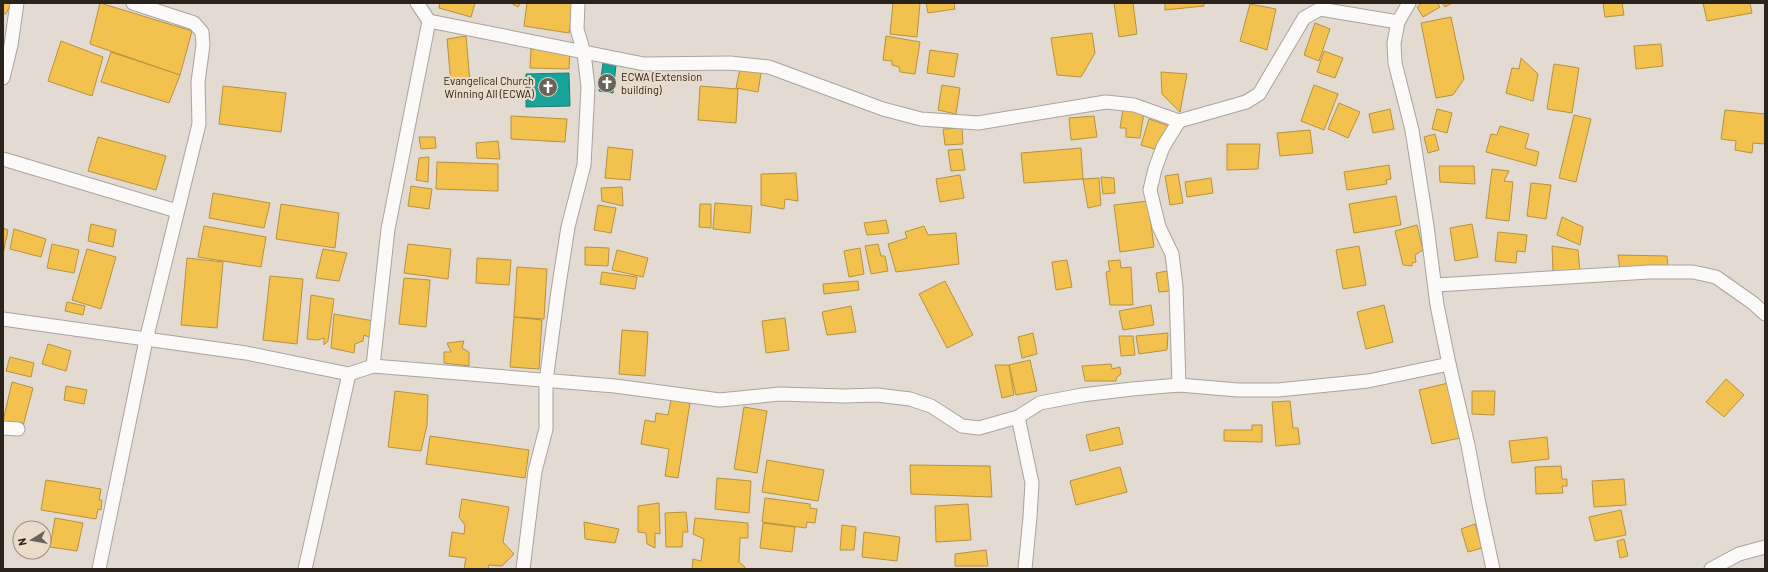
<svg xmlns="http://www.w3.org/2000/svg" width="1768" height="572" font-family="Barlow,sans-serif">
	<rect width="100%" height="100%" fill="#e3dbd1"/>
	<g fill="#f2c14e" stroke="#b6923f">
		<polygon points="3,3 11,3 6,14 3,13"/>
		<polygon points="100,3 192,31 180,75 90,44"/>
		<polygon points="440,3 475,3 471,17 439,8"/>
		<polygon points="511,3 520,3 518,7"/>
		<polygon points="527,3 574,3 569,33 524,26"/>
		<polygon points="893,3 920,3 917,37 890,34"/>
		<polygon points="926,3 954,3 955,9 928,13"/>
		<polygon points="1114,3 1133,3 1137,34 1119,37"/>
		<polygon points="1165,3 1204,3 1204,6 1165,10"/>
		<polygon points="1422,3 1437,3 1440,7 1423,17 1417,7"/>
		<polygon points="1442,3 1452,3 1445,7"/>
		<polygon points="1603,3 1622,3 1624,15 1605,17"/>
		<polygon points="1703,3 1750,3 1752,13 1707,21"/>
		<polygon points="1250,4 1276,9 1267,50 1240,41"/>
		<polygon points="1451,17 1464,79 1453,95 1436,98 1421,23"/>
		<polygon points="1315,23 1330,29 1319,61 1304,55"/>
		<polygon points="1092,33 1095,53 1081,77 1057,75 1051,38"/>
		<polygon points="466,36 470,82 451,83 447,39"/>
		<polygon points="886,36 920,42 915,74 900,72 899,67 892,65 892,61 883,60"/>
		<polygon points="61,41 103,57 92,96 48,81"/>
		<polygon points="1661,44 1663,66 1636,69 1634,46"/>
		<polygon points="531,49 570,51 569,69 530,68"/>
		<polygon points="930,50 958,54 954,77 927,73"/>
		<polygon points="1324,51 1343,58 1335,78 1317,72"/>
		<polygon points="111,52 180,75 169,103 101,82"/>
		<polygon points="1521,58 1538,74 1533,101 1506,93 1512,68 1519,69"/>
		<polygon points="1554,64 1579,68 1572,113 1547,109"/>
		<polygon points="740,69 761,73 758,92 736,88"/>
		<polygon points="1161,72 1187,74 1180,112 1162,94"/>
		<polygon points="942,85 960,88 956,114 938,110"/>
		<polygon points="1314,85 1338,94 1324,130 1301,121"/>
		<polygon points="223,86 286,93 281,132 219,124"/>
		<polygon points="700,86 738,89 736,123 698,120"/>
		<polygon points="1339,103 1360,112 1348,138 1328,129"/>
		<polygon points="1123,109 1144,112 1140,138 1126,137 1126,128 1120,128"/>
		<polygon points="1390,109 1394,129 1373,133 1369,114"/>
		<polygon points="1437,109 1452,113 1447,133 1432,129"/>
		<polygon points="1725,110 1765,114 1765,144 1753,143 1752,153 1735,150 1736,141 1721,139"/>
		<polygon points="1574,115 1591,119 1576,182 1559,178"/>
		<polygon points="511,116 567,119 565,142 511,139"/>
		<polygon points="1094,116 1097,137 1071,140 1069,118"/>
		<polygon points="1149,119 1169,126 1161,151 1141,145"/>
		<polygon points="1500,126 1529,134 1525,148 1539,152 1536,166 1486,152 1491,134 1497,135"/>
		<polygon points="962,128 963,144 945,145 943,129"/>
		<polygon points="1310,130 1313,153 1280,156 1277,133"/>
		<polygon points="1435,134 1439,150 1428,153 1424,137"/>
		<polygon points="98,137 166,156 156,190 88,171"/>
		<polygon points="419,137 435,137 436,148 421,149"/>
		<polygon points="498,141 500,159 477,158 476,143"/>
		<polygon points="1227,144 1260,144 1258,169 1227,170"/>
		<polygon points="608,147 633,150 630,180 605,178"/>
		<polygon points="1081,148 1083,179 1024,183 1021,153"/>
		<polygon points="962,149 965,170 951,171 948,150"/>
		<polygon points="429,157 428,182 416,180 419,158"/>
		<polygon points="437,162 498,164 498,191 436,189"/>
		<polygon points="1389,165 1391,179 1386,180 1387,184 1347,190 1344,172"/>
		<polygon points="1439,166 1474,166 1475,184 1440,182"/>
		<polygon points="1492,169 1509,171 1504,181 1513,182 1509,221 1486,218"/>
		<polygon points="796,173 798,201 785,199 784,209 761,205 761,174"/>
		<polygon points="1178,174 1183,203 1170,205 1165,176"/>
		<polygon points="960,175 964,198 940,202 936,179"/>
		<polygon points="1101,177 1114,178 1115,193 1103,194"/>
		<polygon points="1099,178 1101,205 1088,208 1083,179"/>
		<polygon points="1211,178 1213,193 1187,197 1185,182"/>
		<polygon points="1531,183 1551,185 1546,219 1527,216"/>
		<polygon points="411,186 432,189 429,209 408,206"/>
		<polygon points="622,187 623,206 602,201 601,188"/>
		<polygon points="213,193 270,203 264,228 209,218"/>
		<polygon points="1396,196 1401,225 1354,233 1349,204"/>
		<polygon points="1148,201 1154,247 1120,252 1114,205"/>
		<polygon points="715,203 752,206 750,233 713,229"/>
		<polygon points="281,204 339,213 335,248 276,239"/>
		<polygon points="700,204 711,204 711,228 699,227"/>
		<polygon points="598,205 616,208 611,233 594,230"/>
		<polygon points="1562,217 1583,227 1580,245 1557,235"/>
		<polygon points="886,220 889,233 867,235 864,223"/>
		<polygon points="91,224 116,230 113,247 88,241"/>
		<polygon points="1472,224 1478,257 1455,261 1450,228"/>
		<polygon points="1417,225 1423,250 1415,255 1416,262 1412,263 1412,266 1403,265 1395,231"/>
		<polygon points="204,226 266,237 261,267 198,257"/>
		<polygon points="924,226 928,235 956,233 959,264 896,272 888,244 907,238 905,232"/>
		<polygon points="3,228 8,230 3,254"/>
		<polygon points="14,229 46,239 41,257 10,249"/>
		<polygon points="1498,232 1527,235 1525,252 1517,251 1516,263 1495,261"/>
		<polygon points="52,244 79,250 74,273 47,268"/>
		<polygon points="408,244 451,249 448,279 404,273"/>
		<polygon points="878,244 881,256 885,256 888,271 871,274 865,246"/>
		<polygon points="1359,246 1366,285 1343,289 1336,250"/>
		<polygon points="1552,246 1578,250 1580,272 1553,272"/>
		<polygon points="585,247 609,248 608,266 585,265"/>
		<polygon points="860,248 864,274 849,277 844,251"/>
		<polygon points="87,249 116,257 101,309 72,300"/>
		<polygon points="323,249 347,253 339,281 316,278"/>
		<polygon points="617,250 648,258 643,277 612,270"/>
		<polygon points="1618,255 1667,256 1668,268 1620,269"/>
		<polygon points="187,258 223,262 217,328 181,325"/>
		<polygon points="477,258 511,260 509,285 476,283"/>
		<polygon points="1067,260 1072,287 1056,290 1052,262"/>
		<polygon points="1120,260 1121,268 1131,267 1133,305 1110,305 1106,272 1110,271 1108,261"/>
		<polygon points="517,267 547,269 544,319 514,317"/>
		<polygon points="1167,271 1170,291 1159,292 1156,273"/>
		<polygon points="602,272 637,277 635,289 600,284"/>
		<polygon points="270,276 303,279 297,344 263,340"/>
		<polygon points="404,278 430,280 426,327 399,324"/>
		<polygon points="858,281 859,290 824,294 823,284"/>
		<polygon points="945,281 973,335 947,348 919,294"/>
		<polygon points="311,295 334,299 328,341 324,345 324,338 318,340 307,339"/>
		<polygon points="67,302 85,306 83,315 65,311"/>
		<polygon points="1151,305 1154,325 1123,330 1119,311"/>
		<polygon points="1384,305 1393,342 1366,349 1357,312"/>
		<polygon points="851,306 856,332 827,335 822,312"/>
		<polygon points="334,314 374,321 373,330 369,337 364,335 363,341 355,344 354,353 331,348"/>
		<polygon points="514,317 542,320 539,369 510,367"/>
		<polygon points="785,318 789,350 766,353 762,321"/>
		<polygon points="622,330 648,332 645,376 619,374"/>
		<polygon points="1033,333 1037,354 1022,358 1018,337"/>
		<polygon points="1168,333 1167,350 1139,354 1136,336"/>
		<polygon points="1119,336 1133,336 1135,355 1121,356"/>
		<polygon points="464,341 462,348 469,352 469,366 444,363 444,352 451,352 447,343"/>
		<polygon points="48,344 71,351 66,371 42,364"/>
		<polygon points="10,357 34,363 31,377 6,371"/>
		<polygon points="1030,360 1037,391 1016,395 1009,365"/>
		<polygon points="1111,364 1112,369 1120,367 1121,374 1117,377 1116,381 1085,381 1082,366"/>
		<polygon points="995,365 1009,365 1014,395 1002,398"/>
		<polygon points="1726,379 1744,395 1724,417 1706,402"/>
		<polygon points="12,382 33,388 23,426 3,421"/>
		<polygon points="1448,383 1460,438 1432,444 1419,390"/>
		<polygon points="66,386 87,390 84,404 64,400"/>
		<polygon points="395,391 428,395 427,425 421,451 388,447"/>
		<polygon points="1472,391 1495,391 1494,415 1472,414"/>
		<polygon points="671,400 690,403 678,478 665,476 669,449 641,444 645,420 655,422 656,413 668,415"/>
		<polygon points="1290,401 1293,428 1298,428 1300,444 1276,446 1272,402"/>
		<polygon points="744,407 767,411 757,473 734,469"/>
		<polygon points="1252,425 1262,425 1262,442 1224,441 1224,430 1252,430"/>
		<polygon points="1119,427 1123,444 1090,451 1086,435"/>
		<polygon points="430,436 529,450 525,478 426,464"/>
		<polygon points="1547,437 1549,459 1512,463 1509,441"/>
		<polygon points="767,460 824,470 818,501 762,492"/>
		<polygon points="910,465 990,466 992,497 911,494"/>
		<polygon points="1561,466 1562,479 1567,479 1567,486 1562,486 1563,493 1536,494 1535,467"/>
		<polygon points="1120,467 1127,492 1076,505 1070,481"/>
		<polygon points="717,478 751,481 749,513 715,509"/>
		<polygon points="1624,479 1626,505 1594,507 1592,481"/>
		<polygon points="46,480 101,489 99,500 102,500 101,510 98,509 96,519 41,510"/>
		<polygon points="765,498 810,504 810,508 817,509 815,523 807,522 806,528 762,522"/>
		<polygon points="462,499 509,507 503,542 514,554 502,566 489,565 488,569 464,569 466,558 449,556 452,532 464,534 465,525 459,517"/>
		<polygon points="659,503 660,534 655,533 655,548 647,544 646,533 638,532 638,506"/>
		<polygon points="968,504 971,540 936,542 935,506"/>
		<polygon points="1621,510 1626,535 1595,541 1589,517"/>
		<polygon points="686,512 688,532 683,532 682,547 666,547 665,513"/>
		<polygon points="55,518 83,523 77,551 50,547"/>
		<polygon points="695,518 748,523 748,538 740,538 739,562 745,567 745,569 692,569 693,559 701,561 704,539 693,534"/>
		<polygon points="584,522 619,529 615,543 585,539"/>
		<polygon points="763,523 795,527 792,552 760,548"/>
		<polygon points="1475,524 1482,548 1468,552 1461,529"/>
		<polygon points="842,525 856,527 854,550 840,550"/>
		<polygon points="864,532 900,537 897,561 862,557"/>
		<polygon points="1624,539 1628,556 1620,558 1617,541"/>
		<polygon points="986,550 988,566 955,566 955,554"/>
	</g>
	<g fill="#17a398" stroke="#1c7d73">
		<polygon points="603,63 616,65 613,93 599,91"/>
		<polygon points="569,73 570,106 526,107 526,74"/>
	</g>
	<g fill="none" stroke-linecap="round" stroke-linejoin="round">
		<defs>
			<g id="street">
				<polyline points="1409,3 1398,22 1394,43 1395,63 1412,130 1427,226 1437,305 1449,364 1468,445 1479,504 1493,569"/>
				<polyline points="429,21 644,64 730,63 769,67 883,109 921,119 978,123 1106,102 1134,105 1179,121 1246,102 1259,94 1304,18 1320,9 1398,22"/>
				<polyline points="3,78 11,45 17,3"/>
				<polyline points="3,159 177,211"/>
				<polyline points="1436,285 1649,272 1693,272 1716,277 1753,303 1765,314"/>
				<polyline points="3,319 246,353 349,374 373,366 615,386 720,400 780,394 844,396 877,395 910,399 931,406 962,426 979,428 1018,417 1040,403 1082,395 1132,389 1179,385 1238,390 1278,390 1368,381 1449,364"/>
				<polyline points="373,366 388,229 429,21 417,3"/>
				<polyline points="1179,385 1176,287 1172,254 1159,227 1150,190 1155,169 1163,147 1179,121"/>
				<polyline points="1018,417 1032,483 1030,517 1025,569"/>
				<polyline points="3,428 18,429"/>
				<polyline points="99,569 146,340 199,124 198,82 203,45 202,32 194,23 133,3"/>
				<polyline points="305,569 349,374"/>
				<polyline points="523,569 535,471 546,429 546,381 558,291 568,227 584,165 588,87 584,53 577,29 578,3"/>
				<polyline points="1711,569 1739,554 1765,547"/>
			</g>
		</defs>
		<use href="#street" stroke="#aaa39c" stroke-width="15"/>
		<use href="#street" stroke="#fbfaf8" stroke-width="13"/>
	</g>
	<defs>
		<symbol id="church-disc" viewBox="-11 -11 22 22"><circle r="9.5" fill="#6a635b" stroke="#ebdcc9"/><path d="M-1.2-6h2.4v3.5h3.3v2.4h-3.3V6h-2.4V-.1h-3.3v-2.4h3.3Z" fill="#fff"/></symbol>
	</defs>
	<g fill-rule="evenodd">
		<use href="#church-disc" x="596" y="72" width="22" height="22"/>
		<use href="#church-disc" x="537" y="76" width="22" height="22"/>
	</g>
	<g text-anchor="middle" stroke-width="4" stroke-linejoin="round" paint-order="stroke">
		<g font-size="11" fill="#29231c" stroke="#ebdcc9" text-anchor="start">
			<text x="621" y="81">ECWA (Extension<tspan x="621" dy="13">building)</tspan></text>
			<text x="534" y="85" text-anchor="end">Evangelical Church<tspan x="534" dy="13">Winning All (ECWA)</tspan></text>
		</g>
	</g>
	<rect width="1768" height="572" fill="none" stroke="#29231c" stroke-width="8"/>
	<g transform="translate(32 540) rotate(259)"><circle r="19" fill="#ebdcc9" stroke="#9d9284"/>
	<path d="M0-3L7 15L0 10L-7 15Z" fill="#6a635b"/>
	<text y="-6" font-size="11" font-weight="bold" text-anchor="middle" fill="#29231c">N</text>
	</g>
</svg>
